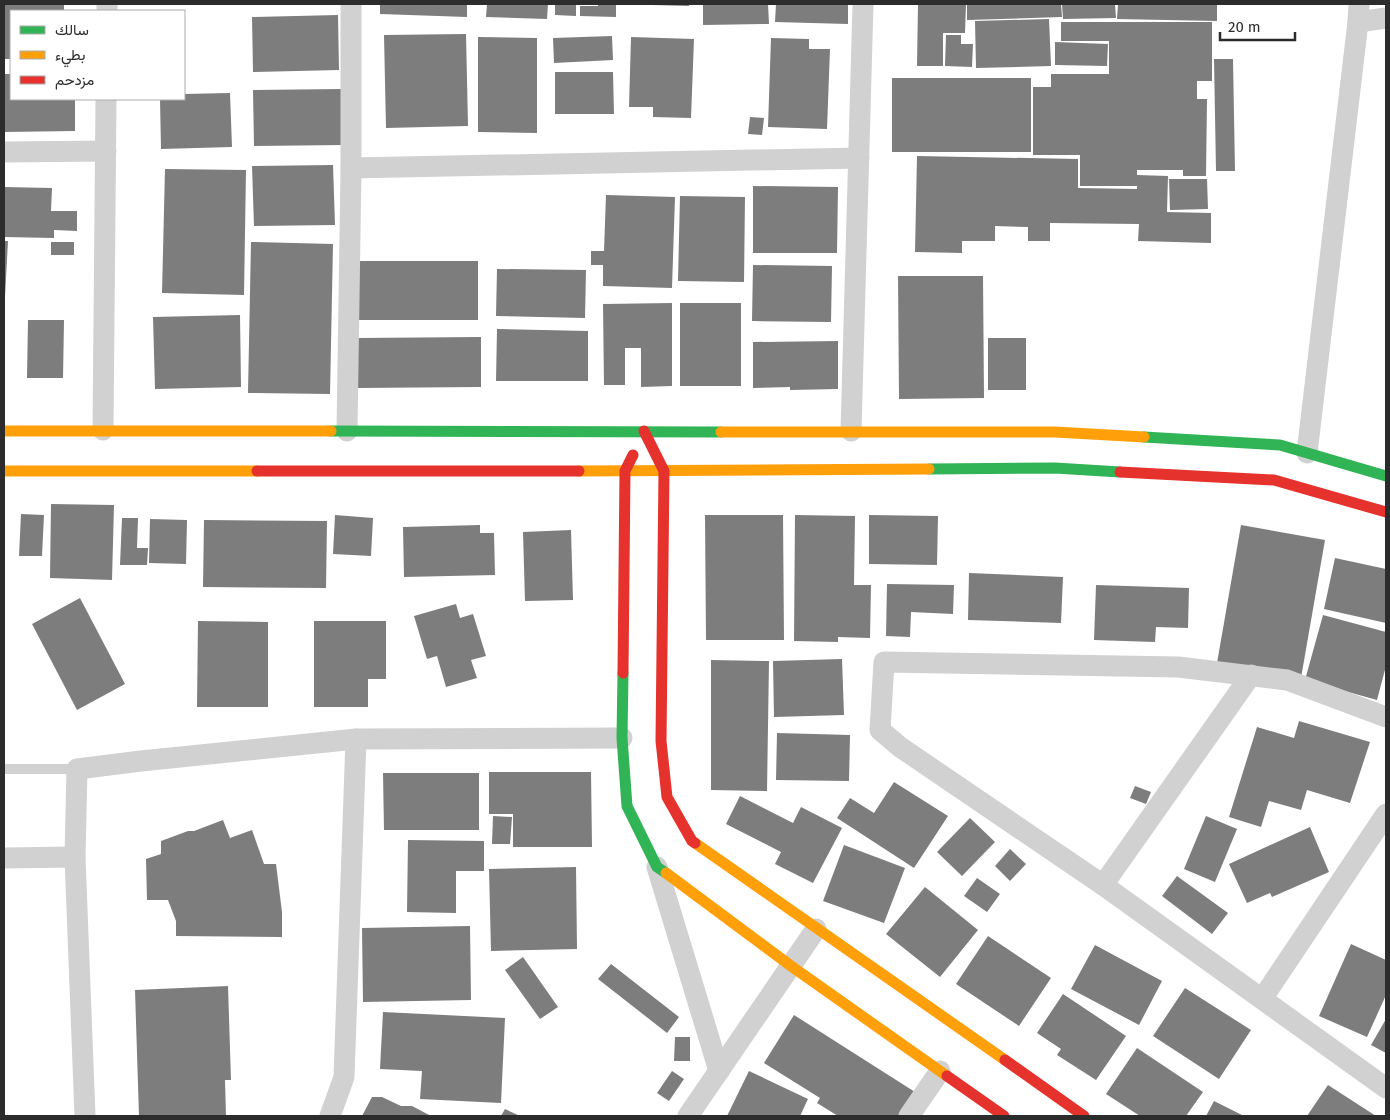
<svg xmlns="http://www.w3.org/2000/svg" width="1390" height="1120" font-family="'Fira Sans',Vazirmatn,sans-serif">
	<rect width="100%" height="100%" fill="#fff"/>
	<g fill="#7d7d7d">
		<polygon points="4,4 64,4 64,11 11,11 11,59 4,59"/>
		<polygon points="380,4 467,4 467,17 380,14"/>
		<polygon points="487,4 548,4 547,19 486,17"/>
		<polygon points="555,4 576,4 576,16 555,15"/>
		<polygon points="598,4 616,4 616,17 580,16 580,6 598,6"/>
		<polygon points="652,4 689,4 689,6 652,5"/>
		<polygon points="703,4 768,4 769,24 703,25"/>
		<polygon points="776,4 848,4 848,24 775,22"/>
		<polygon points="918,4 966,4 965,33 943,33 943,66 917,66"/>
		<polygon points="967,4 1061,4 1062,17 967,20"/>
		<polygon points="1062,4 1115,4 1116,18 1063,19"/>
		<polygon points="1118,4 1217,4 1217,21 1117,19"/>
		<polygon points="338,15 339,70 253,72 252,17"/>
		<polygon points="1049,19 1051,66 976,68 975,21"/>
		<polygon points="1061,22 1212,22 1212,81 1197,81 1197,99 1207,99 1206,176 1183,176 1183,170 1137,170 1137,175 1168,176 1167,212 1211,213 1211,243 1138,241 1139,224 1050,223 1050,241 1028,241 1028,227 995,226 995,241 962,241 962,253 915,252 917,156 1078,159 1078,188 1137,189 1137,186 1080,186 1080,155 1033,155 1033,87 1051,87 1051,74 1109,74 1109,41 1061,41"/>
		<polygon points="466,34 468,126 386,128 384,35"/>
		<polygon points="946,35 961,35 961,44 973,44 972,67 945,66"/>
		<polygon points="612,36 613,60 554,63 553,38"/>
		<polygon points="478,37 537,38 537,133 478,132"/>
		<polygon points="631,37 694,39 691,118 653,117 653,107 629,107"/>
		<polygon points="771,38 809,39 809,49 830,49 827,129 768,127"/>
		<polygon points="1055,42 1108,44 1107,66 1055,65"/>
		<polygon points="1214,59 1233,59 1235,171 1216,171"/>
		<polygon points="555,72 613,72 614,114 555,114"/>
		<polygon points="4,74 11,74 11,99 75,99 75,131 4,132"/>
		<rect x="892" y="78" width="139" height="74"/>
		<polygon points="342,89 343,145 254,146 253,90"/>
		<polygon points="230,93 232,147 161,149 160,99 184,99 184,94"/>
		<polygon points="750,117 764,118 762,135 748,134"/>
		<polygon points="333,165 335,225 254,226 252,166"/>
		<polygon points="165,169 246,170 244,295 162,293"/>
		<polygon points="1169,179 1207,179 1208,209 1170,210"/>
		<polygon points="753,186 838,187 837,253 753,253"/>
		<polygon points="4,187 52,188 51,211 77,211 77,231 54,230 54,238 4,237"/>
		<polygon points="606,195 675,197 672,288 603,286 603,265 591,265 591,251 604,251"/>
		<polygon points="680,196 745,197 744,282 678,281"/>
		<polygon points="4,241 8,241 5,297 4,297"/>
		<rect x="51" y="242" width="23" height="13"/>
		<polygon points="251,242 333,244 330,394 248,393"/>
		<rect x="359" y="261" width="119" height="59"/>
		<polygon points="753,265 832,266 831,322 752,321"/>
		<polygon points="497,269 586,270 585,318 496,316"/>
		<polygon points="898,276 983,276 984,398 899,399"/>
		<polygon points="672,303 672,386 641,387 641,348 625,348 625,385 604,385 603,304"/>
		<rect x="680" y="303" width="61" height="83"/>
		<polygon points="240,315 241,387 155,389 153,317"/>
		<polygon points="28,320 64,320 63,378 27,378"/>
		<polygon points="497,329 588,331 588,381 496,381"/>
		<polygon points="481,337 481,387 357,388 357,338"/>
		<rect x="988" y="338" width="38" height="52"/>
		<polygon points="838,341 838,389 790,390 790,387 753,388 753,342"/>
		<polygon points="51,504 114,505 112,580 50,578"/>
		<polygon points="21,514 44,515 42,556 19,556"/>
		<polygon points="335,515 373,518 371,556 333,554"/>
		<polygon points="705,515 783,515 784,640 706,640"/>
		<polygon points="795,515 855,516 854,585 871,585 870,638 838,637 838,642 794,641"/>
		<polygon points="869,515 938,516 937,565 869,564"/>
		<polygon points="122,518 138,518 137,548 148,548 147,565 120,565"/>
		<polygon points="150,519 187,520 186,564 149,563"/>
		<polygon points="204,520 327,521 326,588 203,587"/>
		<polygon points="480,525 480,533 494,533 495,575 404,577 403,527"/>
		<polygon points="1241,525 1325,540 1301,678 1217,663"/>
		<polygon points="571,530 573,600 525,601 523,532"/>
		<polygon points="1335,558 1386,569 1386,623 1324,609"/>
		<polygon points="969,573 1063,577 1061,623 968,620"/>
		<polygon points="887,584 954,585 953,614 911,612 910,637 886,636"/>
		<polygon points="1096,585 1189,588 1188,628 1156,627 1155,642 1094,640"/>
		<polygon points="80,598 125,684 77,710 32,624"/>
		<polygon points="456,604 460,618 473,614 486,656 471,660 477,678 446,687 437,656 427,659 414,616"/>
		<polygon points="1323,615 1386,632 1386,666 1377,700 1305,680"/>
		<polygon points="198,621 268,622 268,707 197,707"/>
		<polygon points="314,621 386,621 386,679 368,679 368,707 314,707"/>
		<polygon points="842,659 844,715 774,717 773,661"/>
		<polygon points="711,660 769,661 767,791 711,790"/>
		<polygon points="1299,721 1370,742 1350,803 1307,790 1301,810 1269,801 1261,827 1229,817 1257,727 1294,738"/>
		<polygon points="777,733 850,735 849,781 776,780"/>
		<polygon points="489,772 591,772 592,847 513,847 513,814 489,814"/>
		<polygon points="383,773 479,773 479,830 384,830"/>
		<polygon points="894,782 948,816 914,868 837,818 850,798 874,813"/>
		<polygon points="1135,786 1151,792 1146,804 1130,798"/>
		<polygon points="740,796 793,823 801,807 842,828 813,883 775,864 781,852 726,824"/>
		<polygon points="493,816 512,817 510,844 492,844"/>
		<polygon points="1206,816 1237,829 1215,882 1184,869"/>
		<polygon points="970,818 995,842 962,876 937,852"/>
		<polygon points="223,820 230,838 252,830 264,864 276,864 282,912 282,937 176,936 176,921 168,900 147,900 146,859 161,854 161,841 188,831 194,831"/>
		<polygon points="1310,827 1329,872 1272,897 1270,893 1247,903 1229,864"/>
		<polygon points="408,840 484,841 484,871 456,871 456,913 407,912"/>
		<polygon points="844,845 905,868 884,923 823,901"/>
		<polygon points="1010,849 1026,864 1010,881 995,866"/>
		<polygon points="576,867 577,949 491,951 489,869"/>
		<polygon points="1177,876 1228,913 1212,934 1162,896"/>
		<polygon points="977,878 1000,894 987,912 964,896"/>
		<polygon points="925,887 978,930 940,977 886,934"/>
		<polygon points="470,926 471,1000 363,1002 362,928"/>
		<polygon points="988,936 1051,978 1019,1026 956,984"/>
		<polygon points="1351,944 1386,960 1386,995 1367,1037 1319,1016"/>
		<polygon points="1095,945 1162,981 1139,1025 1071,989"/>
		<polygon points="523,957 558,1007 540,1019 505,970"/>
		<polygon points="611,964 679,1017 667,1033 598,979"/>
		<polygon points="228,986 231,1080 225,1080 226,1116 139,1116 135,990"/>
		<polygon points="1185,988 1251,1030 1219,1079 1153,1036"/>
		<polygon points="1063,994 1126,1036 1096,1080 1057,1055 1061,1049 1037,1033"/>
		<polygon points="383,1012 505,1018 501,1103 420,1099 422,1071 380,1069"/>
		<polygon points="794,1015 915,1092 899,1116 838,1116 817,1103 820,1098 764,1063"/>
		<polygon points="1386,1019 1386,1053 1371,1045"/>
		<polygon points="675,1037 690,1037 690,1061 674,1061"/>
		<polygon points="1137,1048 1203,1092 1186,1116 1140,1116 1106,1094"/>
		<polygon points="672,1071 684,1079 669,1101 657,1093"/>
		<polygon points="749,1071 808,1099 800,1116 727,1116"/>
		<polygon points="1328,1085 1376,1116 1307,1116"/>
		<polygon points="372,1097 382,1097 401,1106 412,1106 431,1116 362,1116"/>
		<polygon points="1214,1101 1244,1116 1206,1116"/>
		<polygon points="505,1109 520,1116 501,1116"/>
	</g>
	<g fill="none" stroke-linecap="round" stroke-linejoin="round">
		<polyline stroke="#d1d1d1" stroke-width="10" points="4,769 77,769"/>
		<g stroke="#d1d1d1" stroke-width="21">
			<polyline points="107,11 107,4"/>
			<polyline points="1358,22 1386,18"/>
			<polyline points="4,152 106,151"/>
			<polyline points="351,168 859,158"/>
			<polyline points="103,430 106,99"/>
			<polyline points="347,431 351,168 351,4"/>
			<polyline points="851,431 863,4"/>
			<polyline points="1307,453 1358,22 1359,4"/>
			<polyline points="1386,717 1287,680 1178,667 884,662 880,730 900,747 1103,885 1386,1088"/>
			<polyline points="4,858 75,857"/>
			<polyline points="657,867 719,1071"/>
			<polyline points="1103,885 1251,675"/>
			<polyline points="1262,999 1386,814"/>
			<polyline points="85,1116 75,857 77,769 141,761 356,739 622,738"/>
			<polyline points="330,1116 344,1077 356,739"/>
			<polyline points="688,1116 816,929"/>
			<polyline points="909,1116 940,1071"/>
		</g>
		<g stroke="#30b455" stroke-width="11">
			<polyline points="331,431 721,432"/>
			<polyline points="1144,437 1280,445 1386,476"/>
			<polyline points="929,469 1055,468 1120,472"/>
			<polyline points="623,673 622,738 627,806 657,867 666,873"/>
		</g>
		<g stroke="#ff9f0a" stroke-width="11">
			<polyline points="4,431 331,431"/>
			<polyline points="721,432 1055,432 1144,437"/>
			<polyline points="4,471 257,471"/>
			<polyline points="579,471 929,469"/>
			<polyline points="695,843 1005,1060"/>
			<polyline points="666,873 791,966 947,1076"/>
		</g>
		<g stroke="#e5322d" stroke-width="11">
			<polyline points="644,431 664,471 661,741 667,797 692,841 695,843"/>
			<polyline points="257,471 579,471"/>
			<polyline points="1120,472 1274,480 1386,512"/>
			<polyline points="623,673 625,471 633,455"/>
			<polyline points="1005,1060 1084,1116"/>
			<polyline points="947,1076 1004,1116"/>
		</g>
	</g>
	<rect width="1390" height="1120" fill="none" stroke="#2c2c2c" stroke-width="10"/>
	<rect x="10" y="10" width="175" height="90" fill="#ffffff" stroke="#ababab"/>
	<rect x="20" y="26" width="25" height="8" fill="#30b455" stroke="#ababab"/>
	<text x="55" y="35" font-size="15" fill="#2c2c2c">سالك</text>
	<rect x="20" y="51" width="25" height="8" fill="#ff9f0a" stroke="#ababab"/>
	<text x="55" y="60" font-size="15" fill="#2c2c2c">بطيء</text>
	<rect x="20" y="76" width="25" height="8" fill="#e5322d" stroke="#ababab"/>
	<text x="55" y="85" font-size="15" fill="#2c2c2c">مزدحم</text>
	<path d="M1220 32v8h75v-8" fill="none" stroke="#2c2c2c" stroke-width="2.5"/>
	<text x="1228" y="32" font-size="15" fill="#2c2c2c" stroke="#ffffff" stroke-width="4" paint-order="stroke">20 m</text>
</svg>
